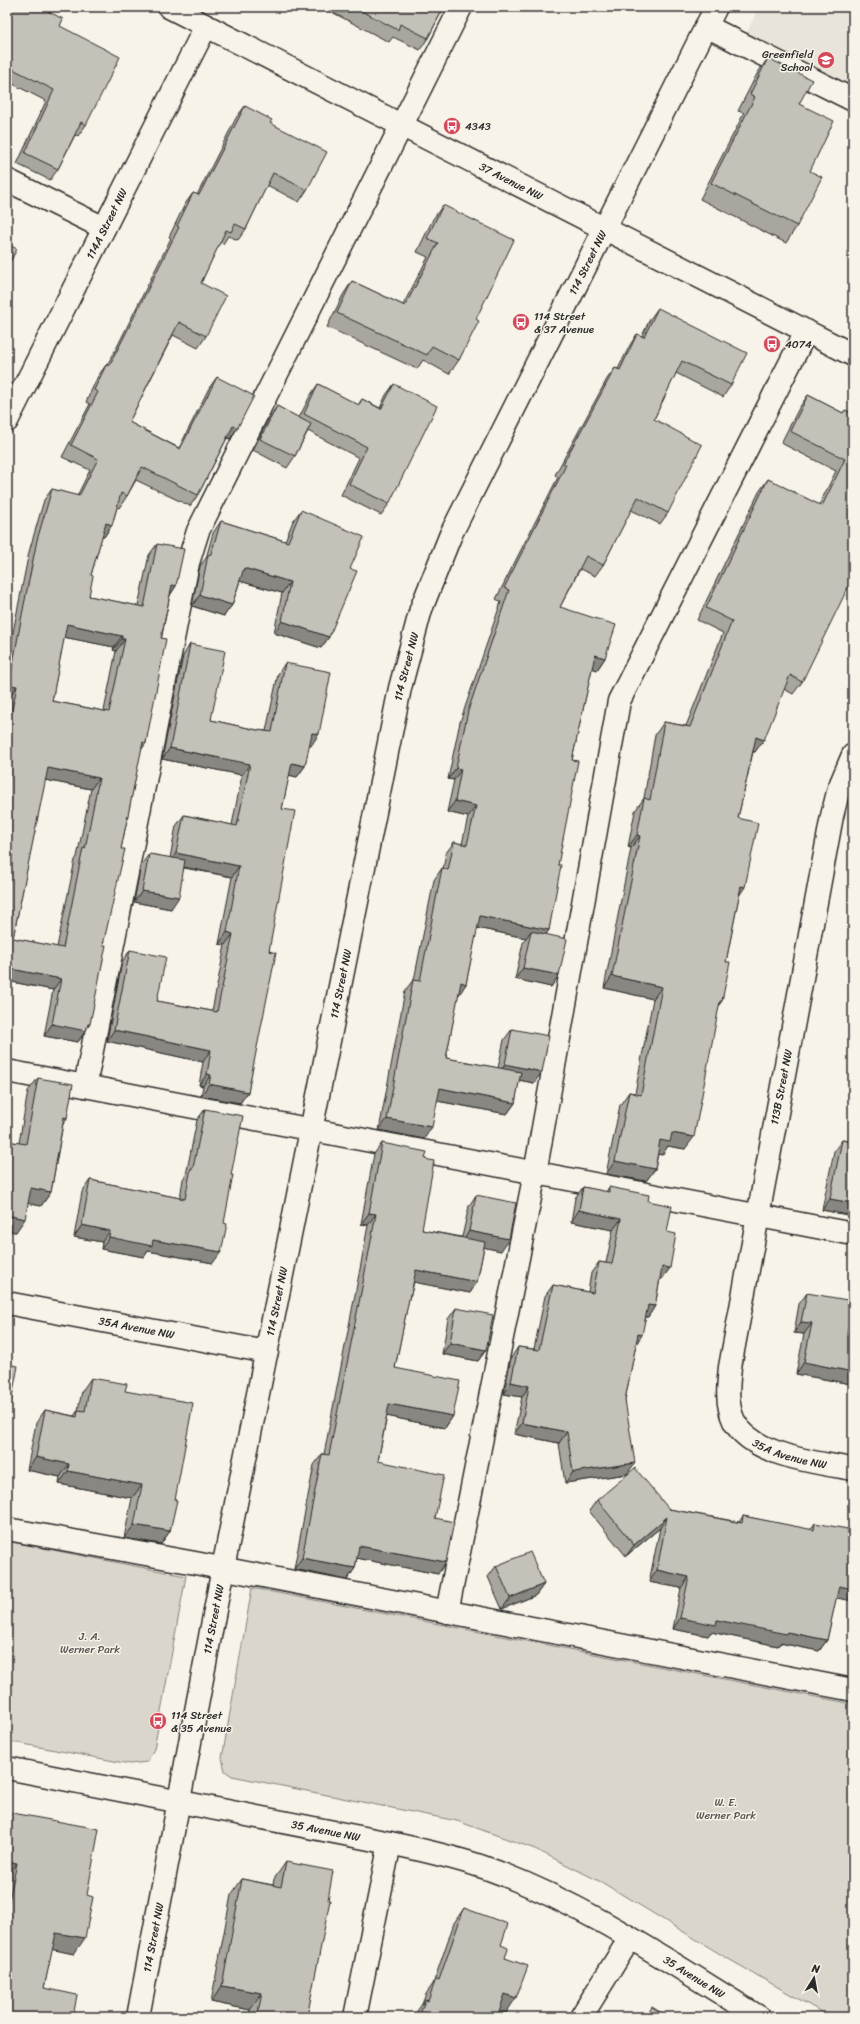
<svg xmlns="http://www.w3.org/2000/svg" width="860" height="2024" font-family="Sriracha,sans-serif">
	<rect width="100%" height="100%" fill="#f7f3e8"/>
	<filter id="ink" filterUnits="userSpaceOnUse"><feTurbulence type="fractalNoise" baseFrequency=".025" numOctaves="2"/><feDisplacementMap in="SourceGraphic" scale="8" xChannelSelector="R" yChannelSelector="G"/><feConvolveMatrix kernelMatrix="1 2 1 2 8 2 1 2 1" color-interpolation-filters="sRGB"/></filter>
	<g filter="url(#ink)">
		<polygon fill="#e8e4da" points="759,7 853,7 853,86 746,34"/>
		<g fill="#dad6cc" stroke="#82807c">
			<polygon points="7,1541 186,1576 154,1749 147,1762 130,1764 7,1741"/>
			<polygon points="252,1588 853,1704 853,2017 830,2017 725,1957 603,1883 535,1849 457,1821 232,1776 225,1771 222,1758"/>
		</g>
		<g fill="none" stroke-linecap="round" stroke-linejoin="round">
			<defs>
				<g id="minor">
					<path id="s1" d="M169,7l684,348"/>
					<polyline points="706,26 853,100"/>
					<polyline points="7,180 104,228"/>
					<path id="s2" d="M7,421l199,-395"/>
					<path id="s3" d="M853,755l-14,33 -7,28 -102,551c-2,19 -4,37 4,54 18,35 85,42 119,48"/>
					<polyline points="7,1071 853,1234"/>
					<polyline points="85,1086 188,563 198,531 461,7"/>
					<path id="s4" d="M7,1303l260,49"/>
					<polyline points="7,1529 195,1563 853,1690"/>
					<polyline points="447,1612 535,1173 619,701 806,332"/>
					<path id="s5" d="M7,1768l383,75c32,7 65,14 96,25 98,35 185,95 273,149"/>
					<path id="s6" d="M138,2017l85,-449 177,-880 21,-79 30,-75 265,-527"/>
					<polyline points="355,2017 390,1843"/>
					<polyline points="581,2017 630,1938"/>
				</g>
			</defs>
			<use href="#minor" stroke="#2b2b2b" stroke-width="25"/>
			<use href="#minor" stroke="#f7f3e8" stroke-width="22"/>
		</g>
		<g fill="#a9a69f" stroke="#2b2b2b" fill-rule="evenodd">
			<polygon points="7,7 60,26 86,125 78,136 75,135 58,169 50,180 17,164 46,101 7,81"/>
			<polygon points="322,7 444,7 428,38 420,50 393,37 389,42"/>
			<polygon points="768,58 799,104 797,226 786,243 700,199 744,113 738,111 757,74"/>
			<path d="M245,106l25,17 37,67 -8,12 -32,-17 -21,44 -8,11 -10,-4 -5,8 -3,-2 -19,41 5,53 -8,12 -25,-13 -44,87 50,26 30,-60 8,-11 21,50 -8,12 -3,-1 -29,57 -8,11 -54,-26 -9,16 -8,12 -2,-1 -5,18 -8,12 -2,-1 -11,39 -2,21 49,10 11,-51 8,-11 19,42 -7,11 -8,41 -15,105 -5,6 -20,100 -35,182 -8,11 -34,-6 9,-46 -46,-9v-275l2,-8h-2v-34l7,-37 15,-75 15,-52 8,-11 25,7 13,-26 -28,-13 28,-53 -4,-2 12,-26 8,-11h1l9,-16 55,-111 -2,-1 16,-33 8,-11 4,2 39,-77zM64,637l50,10 -1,3 3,1 -12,60 -52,-10zM45,780l46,9 -14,68 -2,3 -18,87 -44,-9z"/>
			<polygon points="443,205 476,319 459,360 449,374 423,360 417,369 327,327 343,295 352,281 403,305 428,257 417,252 433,219"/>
			<polygon points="658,308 731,385 723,397 676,373 654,419 668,513 660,524 631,510 603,565 595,576 580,569 560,607 605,658 597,670 592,668 572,760 549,930 546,934 559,975 551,987 515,979 523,943 526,938 477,928 466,984 458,995 446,1058 498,1068 504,1040 512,1029 534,1083 519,1080 515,1103 507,1114 437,1101 424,1139 379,1130 405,991 413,980 414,980 434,880 442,868 443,869 446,853 454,842 462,844 468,817 447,812 454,780 448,779 460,722 501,602 496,599 558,477 555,475 607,379 615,368 618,369 630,345 637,334 642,336 650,319"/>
			<polygon points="318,384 358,405 362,399 380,408 386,395 394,384 389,504 381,515 341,495 359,458 308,431 295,456 287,468 253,450 269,418 277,406 299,418 310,396"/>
			<polygon points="808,395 843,413 845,410 853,414 802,682 793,694 784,689 755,752 753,752 738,818 739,896 726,962 722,1001 719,1005 685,1149 668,1146 662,1155 658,1154 655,1169 646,1181 606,1174 620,1105 629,1092 635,1093 653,999 604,988 631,848 628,847 635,811 644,798 655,735 664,722 686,726 723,633 697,620 759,492 768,479 819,505 836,471 781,443 799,408"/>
			<polygon points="301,510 350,569 329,637 321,648 274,633 282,593 240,581 232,605 224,616 192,606 200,566 206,558 213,533 221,521 285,541 293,521"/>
			<polygon points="190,644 211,720 257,730 266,731 278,674 285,663 311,746 309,745 305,766 297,777 289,775 282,809 269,951 248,1092 240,1103 201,1096 203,1086 199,1085 203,1062 107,1041 122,962 130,950 157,1001 212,1011 225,945 219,944 232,877 184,868 171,909 134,902 141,865 149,854 170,858 176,826 184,815 232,825 242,775 162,759 183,656"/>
			<polygon points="38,1078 67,1118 63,1124 51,1192 41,1206 28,1203 16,1232 7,1231 7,1141 19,1143 28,1091"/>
			<polygon points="205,1109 213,1263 148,1251 144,1257 101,1249 102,1242 74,1237 82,1192 90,1180 180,1198 183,1179 186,1175 197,1120"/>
			<polygon points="853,1120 853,1216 822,1210 834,1151 842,1140 849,1141"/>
			<polygon points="382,1143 425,1159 422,1230 462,1237 469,1206 476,1195 501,1251 484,1247 477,1282 470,1293 414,1282 411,1294 409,1298 395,1368 453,1416 445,1428 387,1416 378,1461 435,1518 438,1574 357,1558 355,1568 347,1580 294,1569 314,1465 322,1454 324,1454 360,1269 368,1225 361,1224 374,1154"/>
			<polygon points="583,1187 606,1192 609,1187 648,1201 667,1232 670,1268 662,1279 660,1279 655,1306 648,1317 646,1317 636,1344 625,1400 627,1474 565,1483 559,1443 514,1434 522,1397 504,1394 511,1358 518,1347 534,1349 545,1296 553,1285 588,1292 591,1273 599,1262 606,1263 613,1230 571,1222 575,1198"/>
			<polygon points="807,1293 847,1333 853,1334 853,1392 850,1392 851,1384 796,1374 804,1334 794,1333 799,1304"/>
			<polygon points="456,1308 486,1350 478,1361 442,1354 448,1319"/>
			<polygon points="91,1378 125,1391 175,1500 170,1531 161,1544 124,1538 132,1498 59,1484 60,1477 27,1470 36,1423 45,1410 74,1416 78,1410 82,1391"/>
			<polygon points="597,1500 669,1509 739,1522 743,1516 810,1530 815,1523 836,1598 827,1640 819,1651 780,1643 778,1646 711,1632 708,1636 673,1629 681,1588 649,1582 660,1528 626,1556 589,1511"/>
			<polygon points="496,1566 544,1584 536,1595 502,1609 488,1577"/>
			<polygon points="7,1812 74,1954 52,1949 44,1988 7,2017"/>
			<polygon points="286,1862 328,1900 307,2017 249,2017 250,2010 211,2002 231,1895 242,1879 273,1885 274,1879"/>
			<polygon points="464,1908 501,1945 505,1958 506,2013 499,2011 497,2017 414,2017 415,2014 422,2004 426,1994 433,1984 454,1923"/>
		</g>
		<g fill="#898782" stroke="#2b2b2b">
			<polygon points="233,426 238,427 230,439 225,437"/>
			<polygon points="106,523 112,525 104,537 98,535"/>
			<polygon points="244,568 290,582 282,593 236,580"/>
			<polygon points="172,585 176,586 168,598"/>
			<polygon points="200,595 232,605 224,616 192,606"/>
			<polygon points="282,621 329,637 321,648 274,633"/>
			<polygon points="67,624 122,636 114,647 58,636"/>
			<polygon points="122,639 125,639 116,651 113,650"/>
			<polygon points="595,655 605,658 597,670 587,666"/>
			<polygon points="9,685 17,686 9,698 7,698 7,688"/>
			<polygon points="312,733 319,734 311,746 304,744"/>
			<polygon points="756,737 764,740 755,752 747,749"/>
			<polygon points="143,742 146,743 138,755"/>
			<polygon points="170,748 250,764 242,775 162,759"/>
			<polygon points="292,763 305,766 297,777 284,774"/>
			<polygon points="48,768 99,778 91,789 40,779"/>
			<polygon points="456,768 461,769 454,780 448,779"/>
			<polygon points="455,801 476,806 468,817 447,812"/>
			<polygon points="637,835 640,836 631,848 628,847"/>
			<polygon points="176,853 239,866 232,877 169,864"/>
			<polygon points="741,886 745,887 737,899"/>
			<polygon points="142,891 179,897 171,909 134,902"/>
			<polygon points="480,916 549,930 541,941 531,931 526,938 472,927"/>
			<polygon points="227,932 233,934 225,945 219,944"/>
			<polygon points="7,968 61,979 53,990 7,981"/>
			<polygon points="523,968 559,975 551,987 515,979"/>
			<polygon points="612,976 662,987 653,999 604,988"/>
			<polygon points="461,982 466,984 459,995 453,994"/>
			<polygon points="52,1024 90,1024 78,1042 44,1036"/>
			<polygon points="114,1030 211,1050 203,1062 107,1041"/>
			<polygon points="505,1064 542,1072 534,1083 497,1076"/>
			<polygon points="207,1074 211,1075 203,1086 199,1085"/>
			<polygon points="209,1084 248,1092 240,1103 201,1096"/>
			<polygon points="440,1088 515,1103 507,1114 432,1100"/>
			<polygon points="64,1117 67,1118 58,1131"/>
			<polygon points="387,1119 432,1127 424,1139 379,1130"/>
			<polygon points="672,1133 694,1137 685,1149 668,1146 662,1155 651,1153 660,1140"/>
			<polygon points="615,1161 655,1169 646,1181 606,1174"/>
			<polygon points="31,1188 51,1192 41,1206 21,1202"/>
			<polygon points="830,1199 853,1203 853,1216 822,1210"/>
			<polygon points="579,1210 621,1219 613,1230 571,1222"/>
			<polygon points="369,1213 376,1214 368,1225 361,1224"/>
			<polygon points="7,1215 25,1219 16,1232 7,1231"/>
			<polygon points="82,1225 110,1231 102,1242 74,1237"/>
			<polygon points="469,1231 509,1239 501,1251 462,1243"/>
			<polygon points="109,1237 153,1240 221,1252 213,1263 148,1251 144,1257 101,1249"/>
			<polygon points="662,1267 670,1268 662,1279 654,1278"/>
			<polygon points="416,1270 477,1282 470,1293 408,1281"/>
			<polygon points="648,1305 655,1306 648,1317 640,1316"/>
			<polygon points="801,1322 812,1323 804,1334 794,1333"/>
			<polygon points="638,1334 642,1335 635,1346"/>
			<polygon points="450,1343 486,1350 478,1361 442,1354"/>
			<polygon points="804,1362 853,1372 853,1382 851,1384 796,1374"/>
			<polygon points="511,1382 529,1386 522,1397 504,1394"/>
			<polygon points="853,1388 853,1392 850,1392"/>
			<polygon points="389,1404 453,1416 445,1428 381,1415"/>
			<polygon points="522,1423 567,1432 559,1443 514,1434"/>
			<polygon points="36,1457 69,1464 60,1477 27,1470"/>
			<polygon points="635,1463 627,1474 565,1483 573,1472"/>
			<polygon points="68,1471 142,1485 132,1498 59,1484"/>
			<polygon points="667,1517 660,1528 626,1556 634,1545"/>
			<polygon points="134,1525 170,1531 161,1544 124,1538"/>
			<polygon points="359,1546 446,1562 438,1574 351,1557"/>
			<polygon points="302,1558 355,1568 347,1580 294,1569"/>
			<polygon points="657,1570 689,1577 681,1588 649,1582"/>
			<polygon points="544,1584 536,1595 502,1609 510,1598"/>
			<polygon points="839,1586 853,1589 853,1601 831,1597"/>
			<polygon points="680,1618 717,1620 787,1632 827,1640 819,1651 780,1643 778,1646 711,1632 708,1636 673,1629"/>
			<polygon points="7,1853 11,1854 7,1860"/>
			<polygon points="10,1862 17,1863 7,1877 7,1866"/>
			<polygon points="56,1933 85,1938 74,1954 45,1948"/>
			<polygon points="222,1986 262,1993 250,2010 211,2002"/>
			<polygon points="505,1994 516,1998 506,2013 495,2009"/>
		</g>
		<g fill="#c4c1b9" stroke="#2b2b2b" fill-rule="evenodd">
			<polygon points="7,7 40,7 63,19 60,26 120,57 86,125 81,122 58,169 25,153 54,90 7,66"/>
			<polygon points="354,7 444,7 428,38 400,24 398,30"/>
			<polygon points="768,58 812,80 799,104 834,121 810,171 822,177 797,226 711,183 755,97 750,94"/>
			<path d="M245,106l27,14 -2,3 57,29 -20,38 -34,-17 -27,56 -11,-5 -4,8 -5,-2 -25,53 25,13 -20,40 -27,-14 -50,100 51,27 37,-72 37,19 -16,31 -5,-1 -35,69 -56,-28 -15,29 -6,-3 -9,32 -6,-2 -15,52 2,1 -4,20 55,11 13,-63 27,5 -8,37 -4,-1 -11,53 5,1 -20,104 -3,-1 -22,107h4l-22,96h3l-16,79h-2l-2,7 -34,-7 9,-45 -54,-11v-234l10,-48 -8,-1 13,-70 15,-75 15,-51 27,7 19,-37 -27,-14 27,-53 -4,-2 12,-25 3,1 15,-29 55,-110 -2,-1 16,-33 6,2zM67,624l55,12v3h3l-16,73 -57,-11zM48,768l51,10 -14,71 -2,-1 -20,100 -50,-10z"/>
			<polygon points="443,205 514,240 476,319 479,321 459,360 432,346 427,355 337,313 352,281 405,306 438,243 427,238"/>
			<polygon points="7,244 17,249 7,268"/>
			<polygon points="658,308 747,353 731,385 682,361 654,419 702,445 668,513 638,497 603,565 586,556 560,607 616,625 605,658 595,655 572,760 578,761 558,865 561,865 549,930 480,916 466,984 461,982 446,1058 521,1072 515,1103 440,1088 432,1127 387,1119 413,980 420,981 442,868 448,870 454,842 467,845 476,806 455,801 461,769 456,768 468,711 509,590 504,588 566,465 563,464 615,368 620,370 637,334 644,337"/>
			<polygon points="318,384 359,405 362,399 381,409 394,384 437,406 389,504 349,484 367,447 304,414"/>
			<polygon points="808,395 843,413 845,410 853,414 853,577 802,682 790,675 764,740 756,737 738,818 758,823 745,887 741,886 726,962 730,962 722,1001 720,1001 694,1137 672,1133 670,1142 660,1140 655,1169 615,1161 629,1092 641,1095 662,987 612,976 640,836 637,835 644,798 650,800 664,722 690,727 732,621 706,608 768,479 822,506 845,459 790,431"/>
			<polygon points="277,406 311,424 295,456 260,439"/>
			<polygon points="301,510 364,537 350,569 357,571 329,637 282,621 290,582 244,568 232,605 200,595 208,555 211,554 221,521 288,542"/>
			<polygon points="190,644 225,651 211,720 257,730 272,732 285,663 331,672 319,734 312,733 305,766 292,763 282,809 295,811 269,951 276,953 248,1092 209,1084 211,1075 207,1074 211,1050 114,1030 130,950 166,957 157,1001 217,1012 233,934 227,932 239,866 176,853 184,815 237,826 250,764 170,748"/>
			<polygon points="149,854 185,860 179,897 142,891"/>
			<polygon points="531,931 567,939 559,975 523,968"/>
			<polygon points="512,1029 549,1036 542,1072 505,1064"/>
			<polygon points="38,1078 73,1084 67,1118 64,1117 51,1192 31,1188 25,1219 7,1215 7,1141 26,1144"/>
			<polygon points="205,1109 243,1116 231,1175 233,1175 224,1223 227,1224 221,1252 153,1240 152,1246 109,1237 110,1231 82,1225 90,1180 185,1199 191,1168 193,1168"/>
			<polygon points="842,1140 853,1142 853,1203 830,1199"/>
			<polygon points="382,1143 427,1152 425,1159 434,1161 422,1230 485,1242 477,1282 416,1270 411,1294 410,1294 395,1368 460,1381 453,1416 389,1404 378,1461 444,1475 435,1518 454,1522 446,1562 359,1546 355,1568 302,1558 322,1454 329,1455 368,1257 376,1214 369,1213"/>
			<polygon points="583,1187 609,1192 609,1187 649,1195 648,1201 672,1206 667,1232 676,1234 670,1268 662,1267 655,1306 648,1305 642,1335 638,1334 625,1400 635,1463 573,1472 567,1432 522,1423 529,1386 511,1382 518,1347 539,1350 553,1285 593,1293 599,1262 612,1264 621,1219 579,1210"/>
			<polygon points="476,1195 516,1203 509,1239 469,1231"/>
			<polygon points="807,1293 853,1301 847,1333 853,1334 853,1372 804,1362 812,1323 801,1322"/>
			<polygon points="456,1308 493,1315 486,1350 450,1343"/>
			<polygon points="7,1364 18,1366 9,1412 7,1412"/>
			<polygon points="91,1378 127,1384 125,1391 193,1403 175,1500 177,1500 170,1531 134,1525 142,1485 68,1471 69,1464 36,1457 45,1410 77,1417 78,1410 85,1411"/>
			<polygon points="635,1468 669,1509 742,1523 743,1516 814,1530 815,1523 853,1530 853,1589 839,1586 827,1640 787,1632 786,1634 717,1620 716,1625 680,1618 689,1577 657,1570 667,1517 634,1545 597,1500"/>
			<polygon points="530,1552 544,1584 510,1598 496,1566"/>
			<polygon points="7,1812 99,1829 87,1895 93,1897 85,1938 56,1933 44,1988 77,1995 73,2017 7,2017 7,1910 17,1863 10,1862 11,1854 7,1853"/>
			<polygon points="286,1862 333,1871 328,1900 330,1900 307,2017 257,2017 262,1993 222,1986 242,1879 281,1887"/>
			<polygon points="464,1908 508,1924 501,1945 508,1948 505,1958 528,1966 516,1998 505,1994 497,2017 419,2017 425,2000 428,2001 436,1979 439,1980"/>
			<polygon points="652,2007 668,2017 646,2017"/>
		</g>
	</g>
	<defs>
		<symbol id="school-disc" viewBox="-11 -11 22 22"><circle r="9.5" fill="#d1495b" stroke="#f7f3e8"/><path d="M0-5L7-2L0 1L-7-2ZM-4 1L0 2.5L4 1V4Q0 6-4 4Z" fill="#fff"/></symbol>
		<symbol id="bus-disc" viewBox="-11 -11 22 22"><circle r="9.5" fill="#d1495b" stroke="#f7f3e8"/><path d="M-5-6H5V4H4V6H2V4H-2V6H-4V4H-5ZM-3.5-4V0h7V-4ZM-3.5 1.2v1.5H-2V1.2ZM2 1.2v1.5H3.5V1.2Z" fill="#fff"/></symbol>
	</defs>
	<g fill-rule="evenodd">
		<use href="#school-disc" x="816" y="50" width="20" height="20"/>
		<use href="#bus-disc" x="442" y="116" width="20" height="20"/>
		<use href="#bus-disc" x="511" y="312" width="20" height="20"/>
		<use href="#bus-disc" x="762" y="334" width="20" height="20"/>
		<use href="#bus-disc" x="148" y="1711" width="20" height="20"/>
	</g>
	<g text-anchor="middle" stroke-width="3" stroke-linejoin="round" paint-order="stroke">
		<g font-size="11" fill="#2b2b2b" stroke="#f7f3e8" text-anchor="start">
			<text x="813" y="58" text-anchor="end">Greenfield<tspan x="813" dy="13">School</tspan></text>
			<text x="465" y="130">4343</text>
			<text x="534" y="320">114 Street<tspan x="534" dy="13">&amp; 37 Avenue</tspan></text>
			<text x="785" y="348">4074</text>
			<text x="171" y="1719">114 Street<tspan x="171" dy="13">&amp; 35 Avenue</tspan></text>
		</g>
		<g font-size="11" fill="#2b2b2b" stroke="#f7f3e8">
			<text dy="4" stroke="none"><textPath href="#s1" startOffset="384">37 Avenue NW</textPath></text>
			<text dy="4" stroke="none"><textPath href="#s2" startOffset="221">114A Street NW</textPath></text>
			<text dy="4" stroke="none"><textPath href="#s6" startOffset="1821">114 Street NW</textPath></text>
			<text dy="4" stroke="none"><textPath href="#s6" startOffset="1377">114 Street NW</textPath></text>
			<text dy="4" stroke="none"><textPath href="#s6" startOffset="1053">114 Street NW</textPath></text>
			<text transform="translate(781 1087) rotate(-79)" y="4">113B Street NW</text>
			<text dy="4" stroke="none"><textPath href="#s6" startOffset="729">114 Street NW</textPath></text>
			<text dy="4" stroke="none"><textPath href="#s4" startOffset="132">35A Avenue NW</textPath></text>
			<text dy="4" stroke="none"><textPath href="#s3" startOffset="747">35A Avenue NW</textPath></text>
			<text dy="4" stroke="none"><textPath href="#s6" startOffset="405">114 Street NW</textPath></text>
			<text dy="4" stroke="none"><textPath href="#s5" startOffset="325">35 Avenue NW</textPath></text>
			<text dy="4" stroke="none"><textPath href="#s6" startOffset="81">114 Street NW</textPath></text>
			<text dy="4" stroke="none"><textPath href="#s5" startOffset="725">35 Avenue NW</textPath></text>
		</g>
		<g font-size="11" fill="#575653" stroke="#f7f3e8">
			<text x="90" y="1640">J. A.<tspan x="90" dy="13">Werner Park</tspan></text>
			<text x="726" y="1806">W. E.<tspan x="726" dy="13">Werner Park</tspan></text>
		</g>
	</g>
	<rect width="860" height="2024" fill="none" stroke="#f7f3e8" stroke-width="24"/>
	<rect x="12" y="12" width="836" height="2000" fill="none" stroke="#2b2b2b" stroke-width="1.5" filter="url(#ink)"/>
	<g transform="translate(814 1978) rotate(11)" stroke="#f7f3e8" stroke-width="3" paint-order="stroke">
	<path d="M0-3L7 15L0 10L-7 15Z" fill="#2b2b2b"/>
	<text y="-6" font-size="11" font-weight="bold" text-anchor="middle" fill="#2b2b2b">N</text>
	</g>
</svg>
